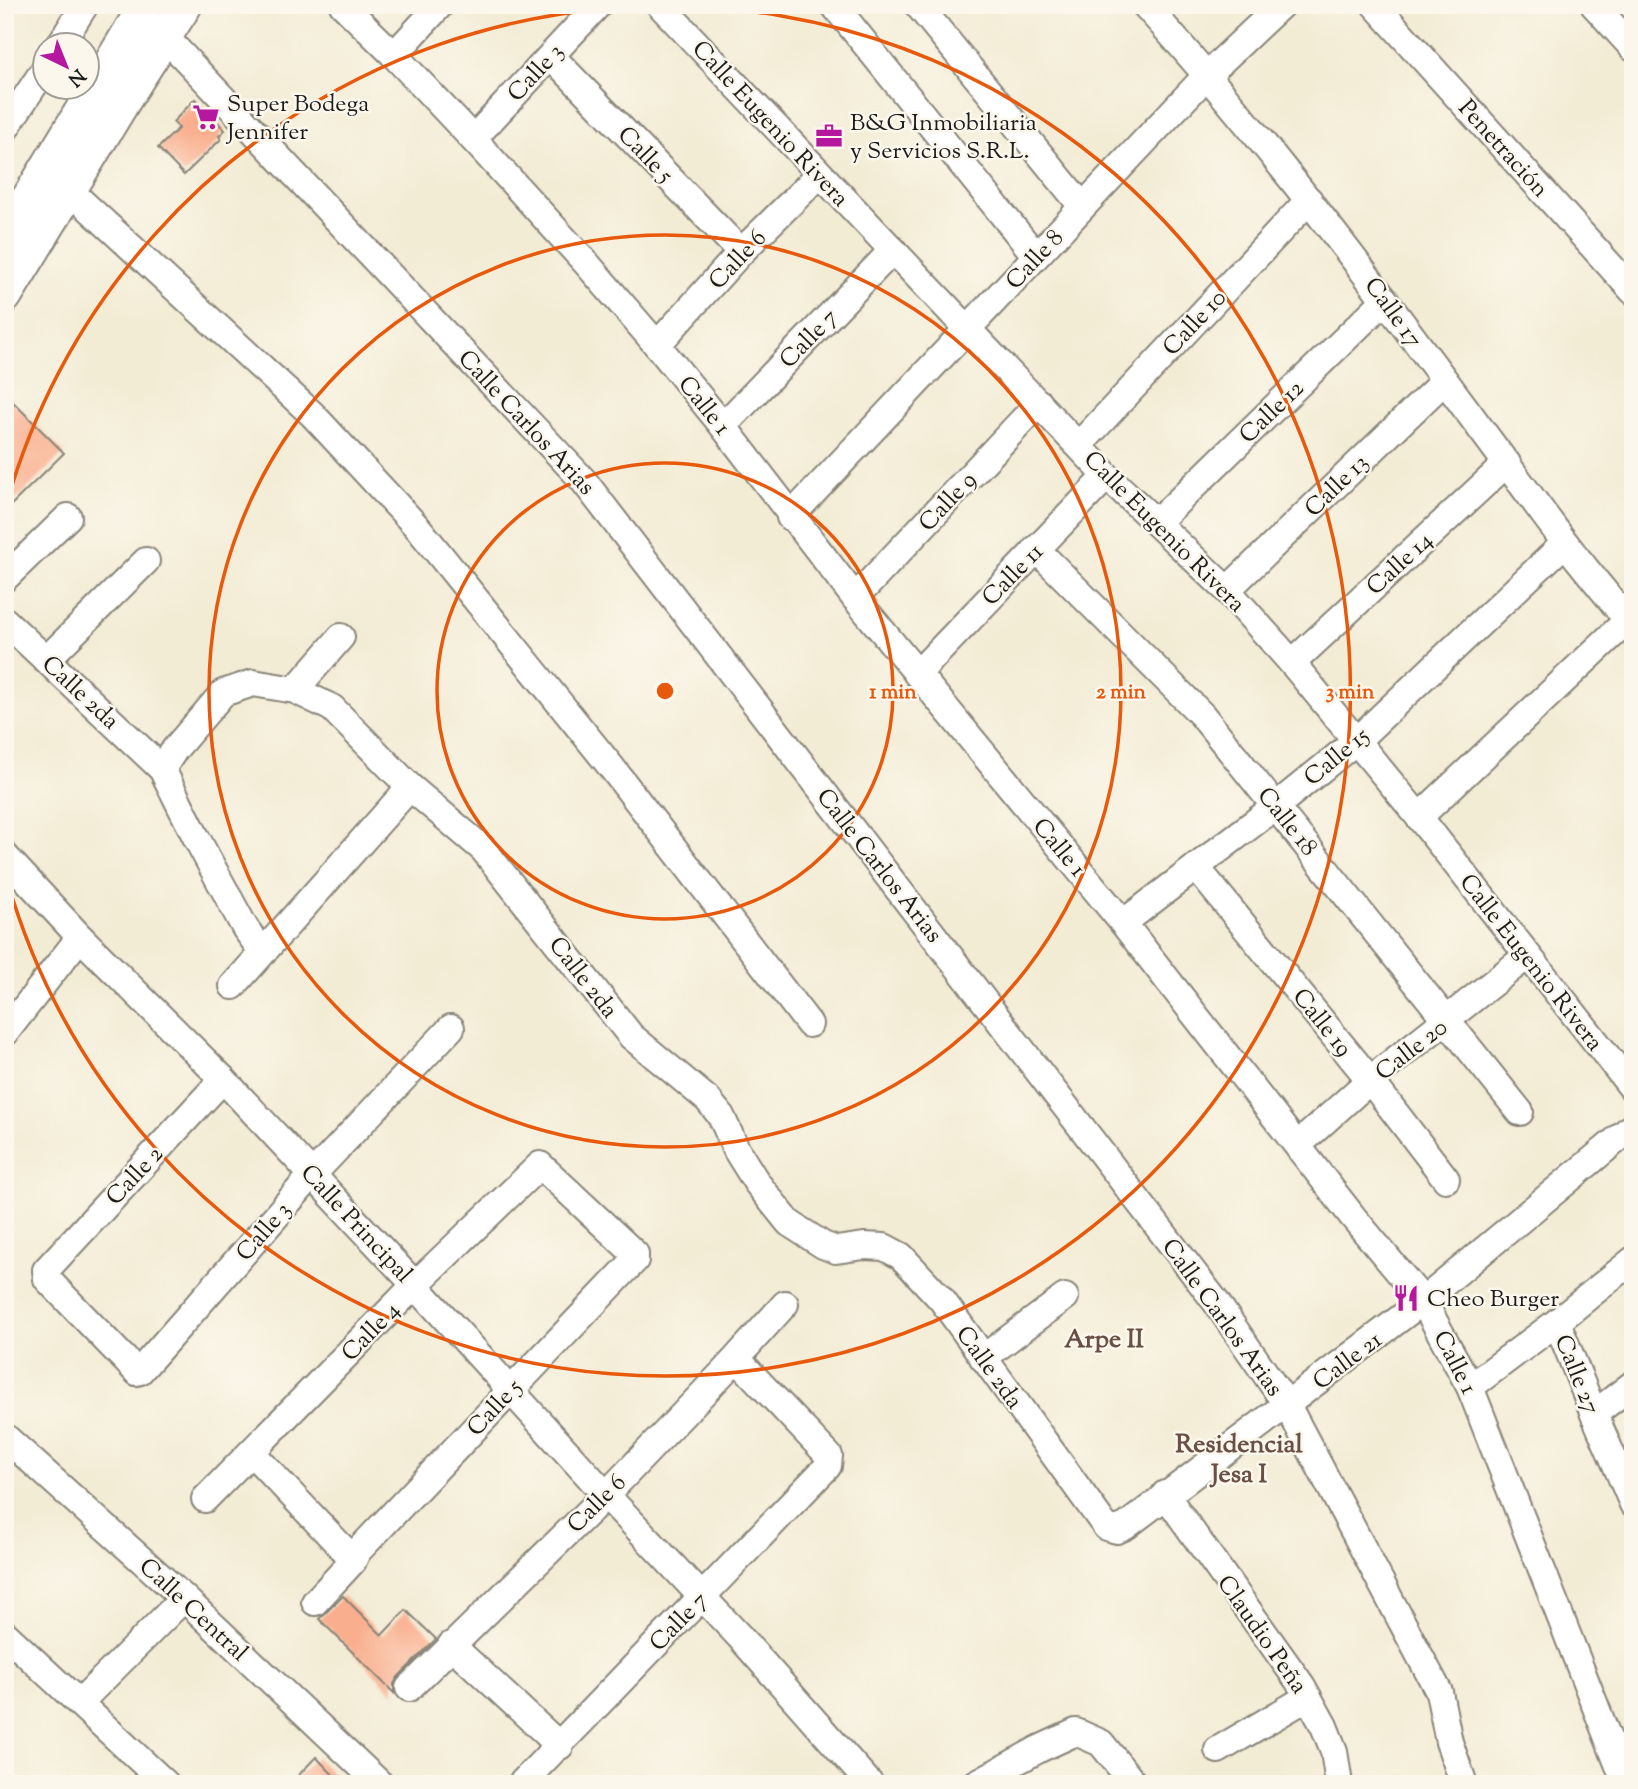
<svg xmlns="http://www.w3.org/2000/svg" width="1638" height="1789" font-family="'Sorts Mill Goudy',serif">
	<rect width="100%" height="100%" fill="#fbf7ec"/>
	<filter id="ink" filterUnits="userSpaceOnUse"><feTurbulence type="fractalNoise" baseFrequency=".0143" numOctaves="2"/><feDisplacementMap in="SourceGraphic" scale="14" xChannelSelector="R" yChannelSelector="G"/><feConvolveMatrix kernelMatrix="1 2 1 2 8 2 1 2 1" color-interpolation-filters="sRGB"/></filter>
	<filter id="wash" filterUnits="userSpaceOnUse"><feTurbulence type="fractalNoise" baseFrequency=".00686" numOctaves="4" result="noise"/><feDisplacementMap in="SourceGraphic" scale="28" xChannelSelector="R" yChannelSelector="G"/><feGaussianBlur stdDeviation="1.57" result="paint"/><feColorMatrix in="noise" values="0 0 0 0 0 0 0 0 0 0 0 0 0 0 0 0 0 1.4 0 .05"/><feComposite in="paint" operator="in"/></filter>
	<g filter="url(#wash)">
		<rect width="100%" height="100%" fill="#f3ecd5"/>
		<g id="blocks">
			<g fill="#f9ae8d">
				<polygon points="195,99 225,130 219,136 221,139 184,175 158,148 179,128 173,122"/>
				<polygon points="5,394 64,453 5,511"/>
				<polygon points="343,1596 382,1635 406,1610 436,1639 398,1677 394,1684 394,1693 319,1619"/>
				<polygon points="316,1757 342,1784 290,1784"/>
			</g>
		</g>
	</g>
	<g filter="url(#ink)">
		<use href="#blocks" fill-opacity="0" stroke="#888478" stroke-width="2"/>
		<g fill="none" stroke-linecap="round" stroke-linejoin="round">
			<defs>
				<g id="minor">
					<polyline points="343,5 394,55 473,139 588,265 657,345 723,426 855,598 1123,923 1353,1217 1423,1301 1470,1387 1626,1784"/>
					<polyline points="660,5 1107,476 1227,590 1292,663 1419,817 1633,1089"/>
					<polyline points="834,5 1036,256"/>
					<polyline points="918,5 1082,206"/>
					<path d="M1145,5c152,168 283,354 418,535 23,30 47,58 70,87"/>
					<polyline points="1375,5 1633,291"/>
					<polyline points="1594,5 1633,48"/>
					<polyline points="165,37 583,480 1216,1302 1287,1405 1439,1692 1449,1742 1464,1784"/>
					<polyline points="59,46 85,5"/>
					<polyline points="394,55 440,5"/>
					<polyline points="551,56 741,252"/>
					<polyline points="5,129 46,67"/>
					<polyline points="473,139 598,5"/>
					<polyline points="70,191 312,414 419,529 612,768 809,1024"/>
					<polyline points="657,345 741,252 819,175"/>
					<polyline points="723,426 893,250"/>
					<polyline points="1079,445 1309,200"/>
					<polyline points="790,517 1208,74 1281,5"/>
					<polyline points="1157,522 1385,300"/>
					<polyline points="1036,549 1202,715 1520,1112"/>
					<polyline points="5,578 68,517"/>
					<polyline points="1227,590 1444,381"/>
					<polyline points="855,598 1039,403"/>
					<polyline points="5,621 162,769 197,839 245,928 262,951"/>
					<polyline points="46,660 146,561"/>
					<polyline points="1292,663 1507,463"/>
					<polyline points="917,674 1107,476"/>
					<polyline points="295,690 341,637"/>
					<polyline points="162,769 175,749 223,693 253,683 295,690 332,708 410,787 483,849 631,1036 708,1100 721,1116 737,1151 757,1183 789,1223 823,1245 836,1250 864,1246 884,1247 901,1256 942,1300 1106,1527 1117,1530 1126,1526 1423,1301 1633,1126"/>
					<polyline points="1419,817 1628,620"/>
					<polyline points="5,856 80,937 223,1079 415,1285 606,1495 739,1636 870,1784"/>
					<polyline points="1196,867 1370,1080 1446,1179"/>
					<polyline points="1123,923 1276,806 1356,741 1565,543"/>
					<polyline points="233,986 410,787"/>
					<polyline points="5,1033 80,937"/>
					<polyline points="223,1079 46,1270 47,1279 137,1372 140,1371 312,1175 451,1028"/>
					<polyline points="1298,1145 1370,1080 1527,956"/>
					<polyline points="1557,1322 1594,1414 1633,1504"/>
					<polyline points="983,1358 1065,1297"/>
					<polyline points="732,1363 785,1304"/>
					<polyline points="1470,1387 1557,1322 1633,1260"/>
					<polyline points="1594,1414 1633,1384"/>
					<polyline points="5,1437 184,1598 380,1784"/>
					<polyline points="1165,1494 1302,1686 1324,1726 1334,1751 1339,1784"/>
					<polyline points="205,1499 415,1285 540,1165 635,1254 635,1260 357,1552 347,1553 252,1453"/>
					<polyline points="315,1602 353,1561 357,1552"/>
					<polyline points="5,1634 166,1784"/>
					<polyline points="451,1645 560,1746"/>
					<polyline points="409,1688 606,1495 732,1363 739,1361 829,1456 828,1466 521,1784"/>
					<polyline points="80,1702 184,1598"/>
					<polyline points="1218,1750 1308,1697"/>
					<polyline points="975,1784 1039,1749 1076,1732 1101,1743 1134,1784"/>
				</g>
				<g id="major">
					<polyline points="5,237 146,5"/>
					<polyline points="5,296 129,92 185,5"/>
				</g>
			</defs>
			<use href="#minor" stroke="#888478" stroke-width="30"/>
			<use href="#major" stroke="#888478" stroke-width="37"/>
			<use href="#minor" stroke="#fff" stroke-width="26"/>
			<use href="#major" stroke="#fff" stroke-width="33"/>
		</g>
	</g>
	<g fill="none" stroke="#e8590c" stroke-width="3.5">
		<circle cx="665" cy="691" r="228"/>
		<circle cx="665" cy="691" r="456"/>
		<path d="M7 502A685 685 0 1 1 7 880"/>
	</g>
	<defs>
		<symbol id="supermarket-bare" viewBox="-9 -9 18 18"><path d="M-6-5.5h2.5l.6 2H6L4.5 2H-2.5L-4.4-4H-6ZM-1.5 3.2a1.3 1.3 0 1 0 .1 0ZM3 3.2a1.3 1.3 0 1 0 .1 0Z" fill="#b5179e" stroke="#fbf7ec" stroke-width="2.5" paint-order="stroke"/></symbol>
		<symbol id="office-bare" viewBox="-9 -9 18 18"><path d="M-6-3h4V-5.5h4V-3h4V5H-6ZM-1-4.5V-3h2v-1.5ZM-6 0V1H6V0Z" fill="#b5179e" stroke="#fbf7ec" stroke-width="2.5" paint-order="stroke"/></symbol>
		<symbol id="restaurant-bare" viewBox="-9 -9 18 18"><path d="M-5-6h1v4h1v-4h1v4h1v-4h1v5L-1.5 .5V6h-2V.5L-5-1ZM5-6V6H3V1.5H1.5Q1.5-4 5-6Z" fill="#b5179e" stroke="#fbf7ec" stroke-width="2.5" paint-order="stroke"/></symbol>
	</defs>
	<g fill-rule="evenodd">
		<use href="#supermarket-bare" x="187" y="98" width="38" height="38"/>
		<use href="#office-bare" x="810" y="117" width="38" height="38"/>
		<use href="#restaurant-bare" x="1387" y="1279" width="38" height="38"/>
	</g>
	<g text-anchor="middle" stroke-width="5" stroke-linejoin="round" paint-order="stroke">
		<g font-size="24" fill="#1c1c1c" stroke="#fbf7ec">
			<text transform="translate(535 72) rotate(-47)" y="8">Calle 3</text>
			<text transform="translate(771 123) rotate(47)" y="8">Calle Eugenio Rivera</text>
			<text transform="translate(1504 148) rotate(48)" y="8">Penetración</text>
			<text transform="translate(646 154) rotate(46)" y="8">Calle 5</text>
			<text transform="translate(737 259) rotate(-47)" y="8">Calle 6</text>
			<text transform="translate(1034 259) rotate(-47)" y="8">Calle 8</text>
			<text transform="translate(1394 312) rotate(54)" y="8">Calle 17</text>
			<text transform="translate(1194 322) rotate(-47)" y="8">Calle 10</text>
			<text transform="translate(808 338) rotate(-46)" y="8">Calle 7</text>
			<text transform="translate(705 405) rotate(51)" y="8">Calle 1</text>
			<text transform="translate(1271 411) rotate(-44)" y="8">Calle 12</text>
			<text transform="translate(527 422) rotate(47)" y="8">Calle Carlos Arias</text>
			<text transform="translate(1336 485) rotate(-44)" y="8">Calle 13</text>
			<text transform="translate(947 501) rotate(-47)" y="8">Calle 9</text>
			<text transform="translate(1165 531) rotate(45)" y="8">Calle Eugenio Rivera</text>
			<text transform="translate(1399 563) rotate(-43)" y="8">Calle 14</text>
			<text transform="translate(1012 574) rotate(-46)" y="8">Calle 11</text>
			<text transform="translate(81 692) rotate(43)" y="8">Calle 2da</text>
			<text transform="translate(1336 756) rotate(-40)" y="8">Calle 15</text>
			<text transform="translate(1288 821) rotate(51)" y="8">Calle 18</text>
			<text transform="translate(1060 847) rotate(50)" y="8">Calle 1</text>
			<text transform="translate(880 865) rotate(52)" y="8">Calle Carlos Arias</text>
			<text transform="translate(1532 962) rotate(52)" y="8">Calle Eugenio Rivera</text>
			<text transform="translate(584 977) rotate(52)" y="8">Calle 2da</text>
			<text transform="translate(1323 1022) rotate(51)" y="8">Calle 19</text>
			<text transform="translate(1411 1049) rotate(-38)" y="8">Calle 20</text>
			<text transform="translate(134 1175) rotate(-47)" y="8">Calle 2</text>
			<text transform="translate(357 1223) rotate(47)" y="8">Calle Principal</text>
			<text transform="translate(263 1231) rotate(-49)" y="8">Calle 3</text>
			<text transform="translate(1223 1317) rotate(54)" y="8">Calle Carlos Arias</text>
			<text transform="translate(370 1331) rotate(-46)" y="8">Calle 4</text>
			<text transform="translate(1347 1360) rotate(-37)" y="8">Calle 21</text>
			<text transform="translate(1456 1362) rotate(63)" y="8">Calle 1</text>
			<text transform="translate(990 1367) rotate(54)" y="8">Calle 2da</text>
			<text transform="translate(1578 1374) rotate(68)" y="8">Calle 27</text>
			<text transform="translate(494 1407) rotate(-47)" y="8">Calle 5</text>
			<text transform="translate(596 1503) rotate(-45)" y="8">Calle 6</text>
			<text transform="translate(194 1609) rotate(43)" y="8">Calle Central</text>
			<text transform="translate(678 1621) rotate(-46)" y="8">Calle 7</text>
			<text transform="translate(1263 1634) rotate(55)" y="8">Claudio Peña</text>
		</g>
		<g font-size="24" fill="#1c1c1c" stroke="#fbf7ec" text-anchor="start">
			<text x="227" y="111">Super Bodega<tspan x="227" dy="28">Jennifer</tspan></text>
			<text x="850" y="130">B&amp;G Inmobiliaria<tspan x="850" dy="28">y Servicios S.R.L.</tspan></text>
			<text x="1427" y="1306">Cheo Burger</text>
		</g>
		<g font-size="26" font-weight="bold" fill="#694f44" stroke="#fbf7ec">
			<text x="1104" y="1347">Arpe II</text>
			<text x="1239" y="1452">Residencial<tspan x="1239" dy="30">Jesa I</tspan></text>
		</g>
	</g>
	<circle cx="665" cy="691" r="10" fill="#e8590c" stroke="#fbf7ec" stroke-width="3.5"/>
	<g font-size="21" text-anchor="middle" font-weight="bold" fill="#e8590c" stroke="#fbf7ec" stroke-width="5" stroke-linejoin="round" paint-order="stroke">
		<text x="893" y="698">1 min</text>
		<text x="1121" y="698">2 min</text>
		<text x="1350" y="698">3 min</text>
	</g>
	<rect width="1638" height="1789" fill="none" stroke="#fbf7ec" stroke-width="28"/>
	<g transform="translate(66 66) rotate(137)"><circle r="33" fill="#fbf7ec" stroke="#a29f99" stroke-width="2"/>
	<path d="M0-5L12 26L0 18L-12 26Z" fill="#b5179e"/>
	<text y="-10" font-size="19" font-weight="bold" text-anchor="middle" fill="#1c1c1c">N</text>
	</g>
</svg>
